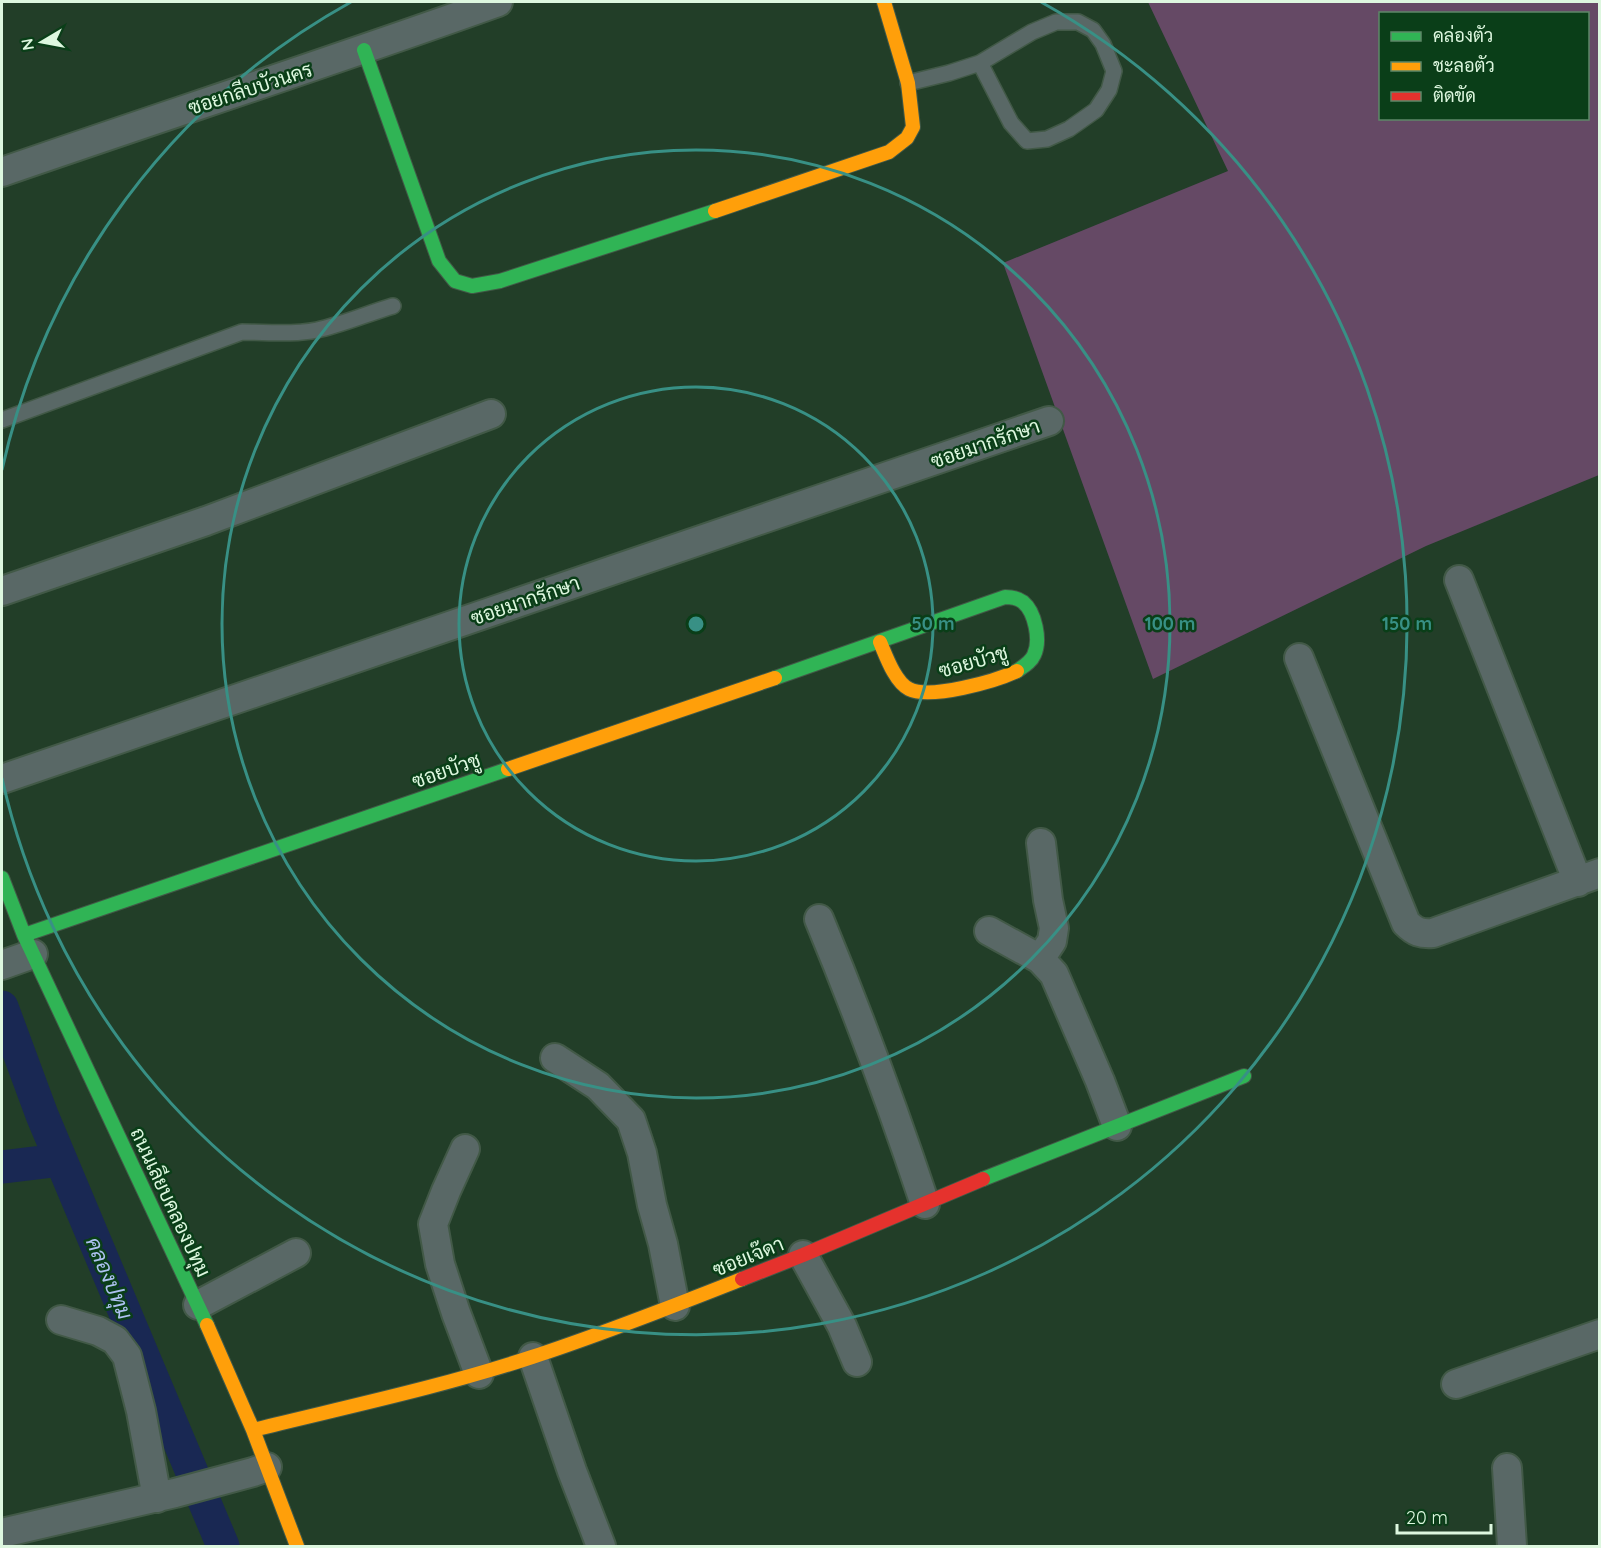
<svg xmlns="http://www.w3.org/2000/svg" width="1601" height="1548" font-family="Quicksand,Sarabun,sans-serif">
	<rect width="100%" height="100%" fill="#223e28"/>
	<!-- green -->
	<path fill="#654965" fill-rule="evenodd" d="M1148,2H1599V475L1426,546L1153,679L1003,263L1228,171ZM1380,14H1588V118H1380Z"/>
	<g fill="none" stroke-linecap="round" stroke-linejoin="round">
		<!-- canal -->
		<path stroke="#192853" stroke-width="33" d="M2,1007L42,1115L223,1546
			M2,1167L60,1160"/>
		<!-- lane casing -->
		<g stroke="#425947" stroke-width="18">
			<path id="lane" d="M908,83L949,73L980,63L1032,32L1056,22H1078L1093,30L1103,44L1114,71L1109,90L1096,110L1069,129L1047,139L1027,141L1011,123L980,63
				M2,420L242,332C267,332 293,335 317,330C341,325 369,313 393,306"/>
		</g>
		<!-- street casing -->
		<g stroke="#425947" stroke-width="32">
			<path id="street" d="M2,172C167,115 333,61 498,2
				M1459,580L1578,882
				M2,591L206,521L491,414
				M1299,658L1406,923C1415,932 1421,934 1433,933L1600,873
				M2,779L1049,421
				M819,919C858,1013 893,1108 925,1204
				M989,931L1040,959L1054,974L1100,1081L1117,1126
				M1040,959L1052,941L1054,928L1048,900L1041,843
				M2,965L33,954
				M555,1058L598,1086L631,1120L642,1153L652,1205L663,1244L675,1306
				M465,1149L446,1191L433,1224L440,1264L456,1313L479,1374
				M803,1255L842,1326L857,1362
				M198,1305L296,1253
				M61,1320L98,1331L115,1340L127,1356L141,1411L157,1498
				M533,1357L572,1471L601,1546
				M1456,1384L1600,1334
				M1507,1468L1512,1546
				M2,1533L175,1493L253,1472L267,1467"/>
		</g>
		<!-- fast casing -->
		<g stroke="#425947" stroke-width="16">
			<path id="fast" d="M364,50L439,261L455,281L472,286L500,281L715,211
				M775,678L1005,597C1011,597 1018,598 1023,602C1035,612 1041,640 1034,655C1031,662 1024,666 1017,671
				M2,878L24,935L207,1325
				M24,935L508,769
				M983,1179L1244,1076"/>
		</g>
		<!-- slow casing -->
		<g stroke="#425947" stroke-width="16">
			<path id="slow" d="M715,211L889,152L907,138L913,127L908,83L884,2
				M880,642C886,656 895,682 909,689C930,700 996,681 1017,671
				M508,769L775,678
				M207,1325L253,1430L297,1546
				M253,1430C346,1407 441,1387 532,1357C603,1334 673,1306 742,1279"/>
		</g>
		<!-- jam casing -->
		<g stroke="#425947" stroke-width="16">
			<path id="jam" d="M742,1279L803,1255L983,1179"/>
		</g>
		<!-- lane -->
		<use href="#lane" stroke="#596866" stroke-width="15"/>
		<!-- street -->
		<use href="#street" stroke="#596866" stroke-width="28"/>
		<!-- fast -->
		<use href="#fast" stroke="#30b455" stroke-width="14"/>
		<!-- slow -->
		<use href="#slow" stroke="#ff9f0a" stroke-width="14"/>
		<!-- jam -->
		<use href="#jam" stroke="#e5322d" stroke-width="14"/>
	</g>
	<!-- distance rings -->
	<g fill="none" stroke="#389085" stroke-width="3">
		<circle cx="696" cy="624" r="237"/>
		<circle cx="696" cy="624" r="474"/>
		<path d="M2 470A711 711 0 0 1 351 2M1041 2A711 711 0 1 1 2 778"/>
	</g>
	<g text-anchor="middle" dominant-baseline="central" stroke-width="5" stroke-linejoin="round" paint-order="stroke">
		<!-- street labels -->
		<g font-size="20" fill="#ddf7df" stroke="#0a3e18">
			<text transform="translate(250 88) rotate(-18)">ซอยกลีบบัวนคร</text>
			<text transform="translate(985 443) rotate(-19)">ซอยมากรักษา</text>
			<text transform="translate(525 600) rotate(-19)">ซอยมากรักษา</text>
			<text transform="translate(973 661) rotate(-16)">ซอยบัวชู</text>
			<text transform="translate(446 770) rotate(-19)">ซอยบัวชู</text>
			<text transform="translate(171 1202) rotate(65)">ถนนเลียบคลองปทุม</text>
			<text transform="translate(748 1256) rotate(-22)">ซอยเจ๊ดา</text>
		</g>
		<!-- water labels -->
		<g font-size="21" font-style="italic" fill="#aec1f1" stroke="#0a3e18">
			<text transform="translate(110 1278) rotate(67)">คลองปทุม</text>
		</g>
	</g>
	<circle cx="696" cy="624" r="9" fill="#389085" stroke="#0a3e18" stroke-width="3"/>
	<g font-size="18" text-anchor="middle" font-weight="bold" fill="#389085" stroke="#0a3e18" stroke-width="5" stroke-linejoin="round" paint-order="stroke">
		<text x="933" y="630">50 m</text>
		<text x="1170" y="630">100 m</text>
		<text x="1407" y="630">150 m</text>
	</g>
	<!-- border -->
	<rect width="1601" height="1548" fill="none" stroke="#ddf7df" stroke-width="6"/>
	<!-- legend -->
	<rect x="1379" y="12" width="210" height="108" fill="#0a3e18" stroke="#5e8868" stroke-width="1.5"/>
	<rect x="1391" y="32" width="30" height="9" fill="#30b455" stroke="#5e8868" stroke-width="1.5"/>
	<text x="1433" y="42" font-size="18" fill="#ddf7df">คล่องตัว</text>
	<rect x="1391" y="62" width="30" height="9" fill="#ff9f0a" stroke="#5e8868" stroke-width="1.5"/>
	<text x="1433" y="72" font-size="18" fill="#ddf7df">ชะลอตัว</text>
	<rect x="1391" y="92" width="30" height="9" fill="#e5322d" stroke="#5e8868" stroke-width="1.5"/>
	<text x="1433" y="102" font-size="18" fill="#ddf7df">ติดขัด</text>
	<!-- north arrow -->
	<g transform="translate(42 42) rotate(260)" stroke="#0a3e18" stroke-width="4.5" paint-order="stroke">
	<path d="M0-4.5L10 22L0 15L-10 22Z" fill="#ddf7df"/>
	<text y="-9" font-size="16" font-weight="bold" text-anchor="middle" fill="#ddf7df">N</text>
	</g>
	<!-- scale -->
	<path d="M1397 1524v9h94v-9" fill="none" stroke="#ddf7df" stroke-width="3"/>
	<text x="1406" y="1524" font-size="18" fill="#ddf7df" stroke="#0a3e18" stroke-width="4.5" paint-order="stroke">20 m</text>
</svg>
